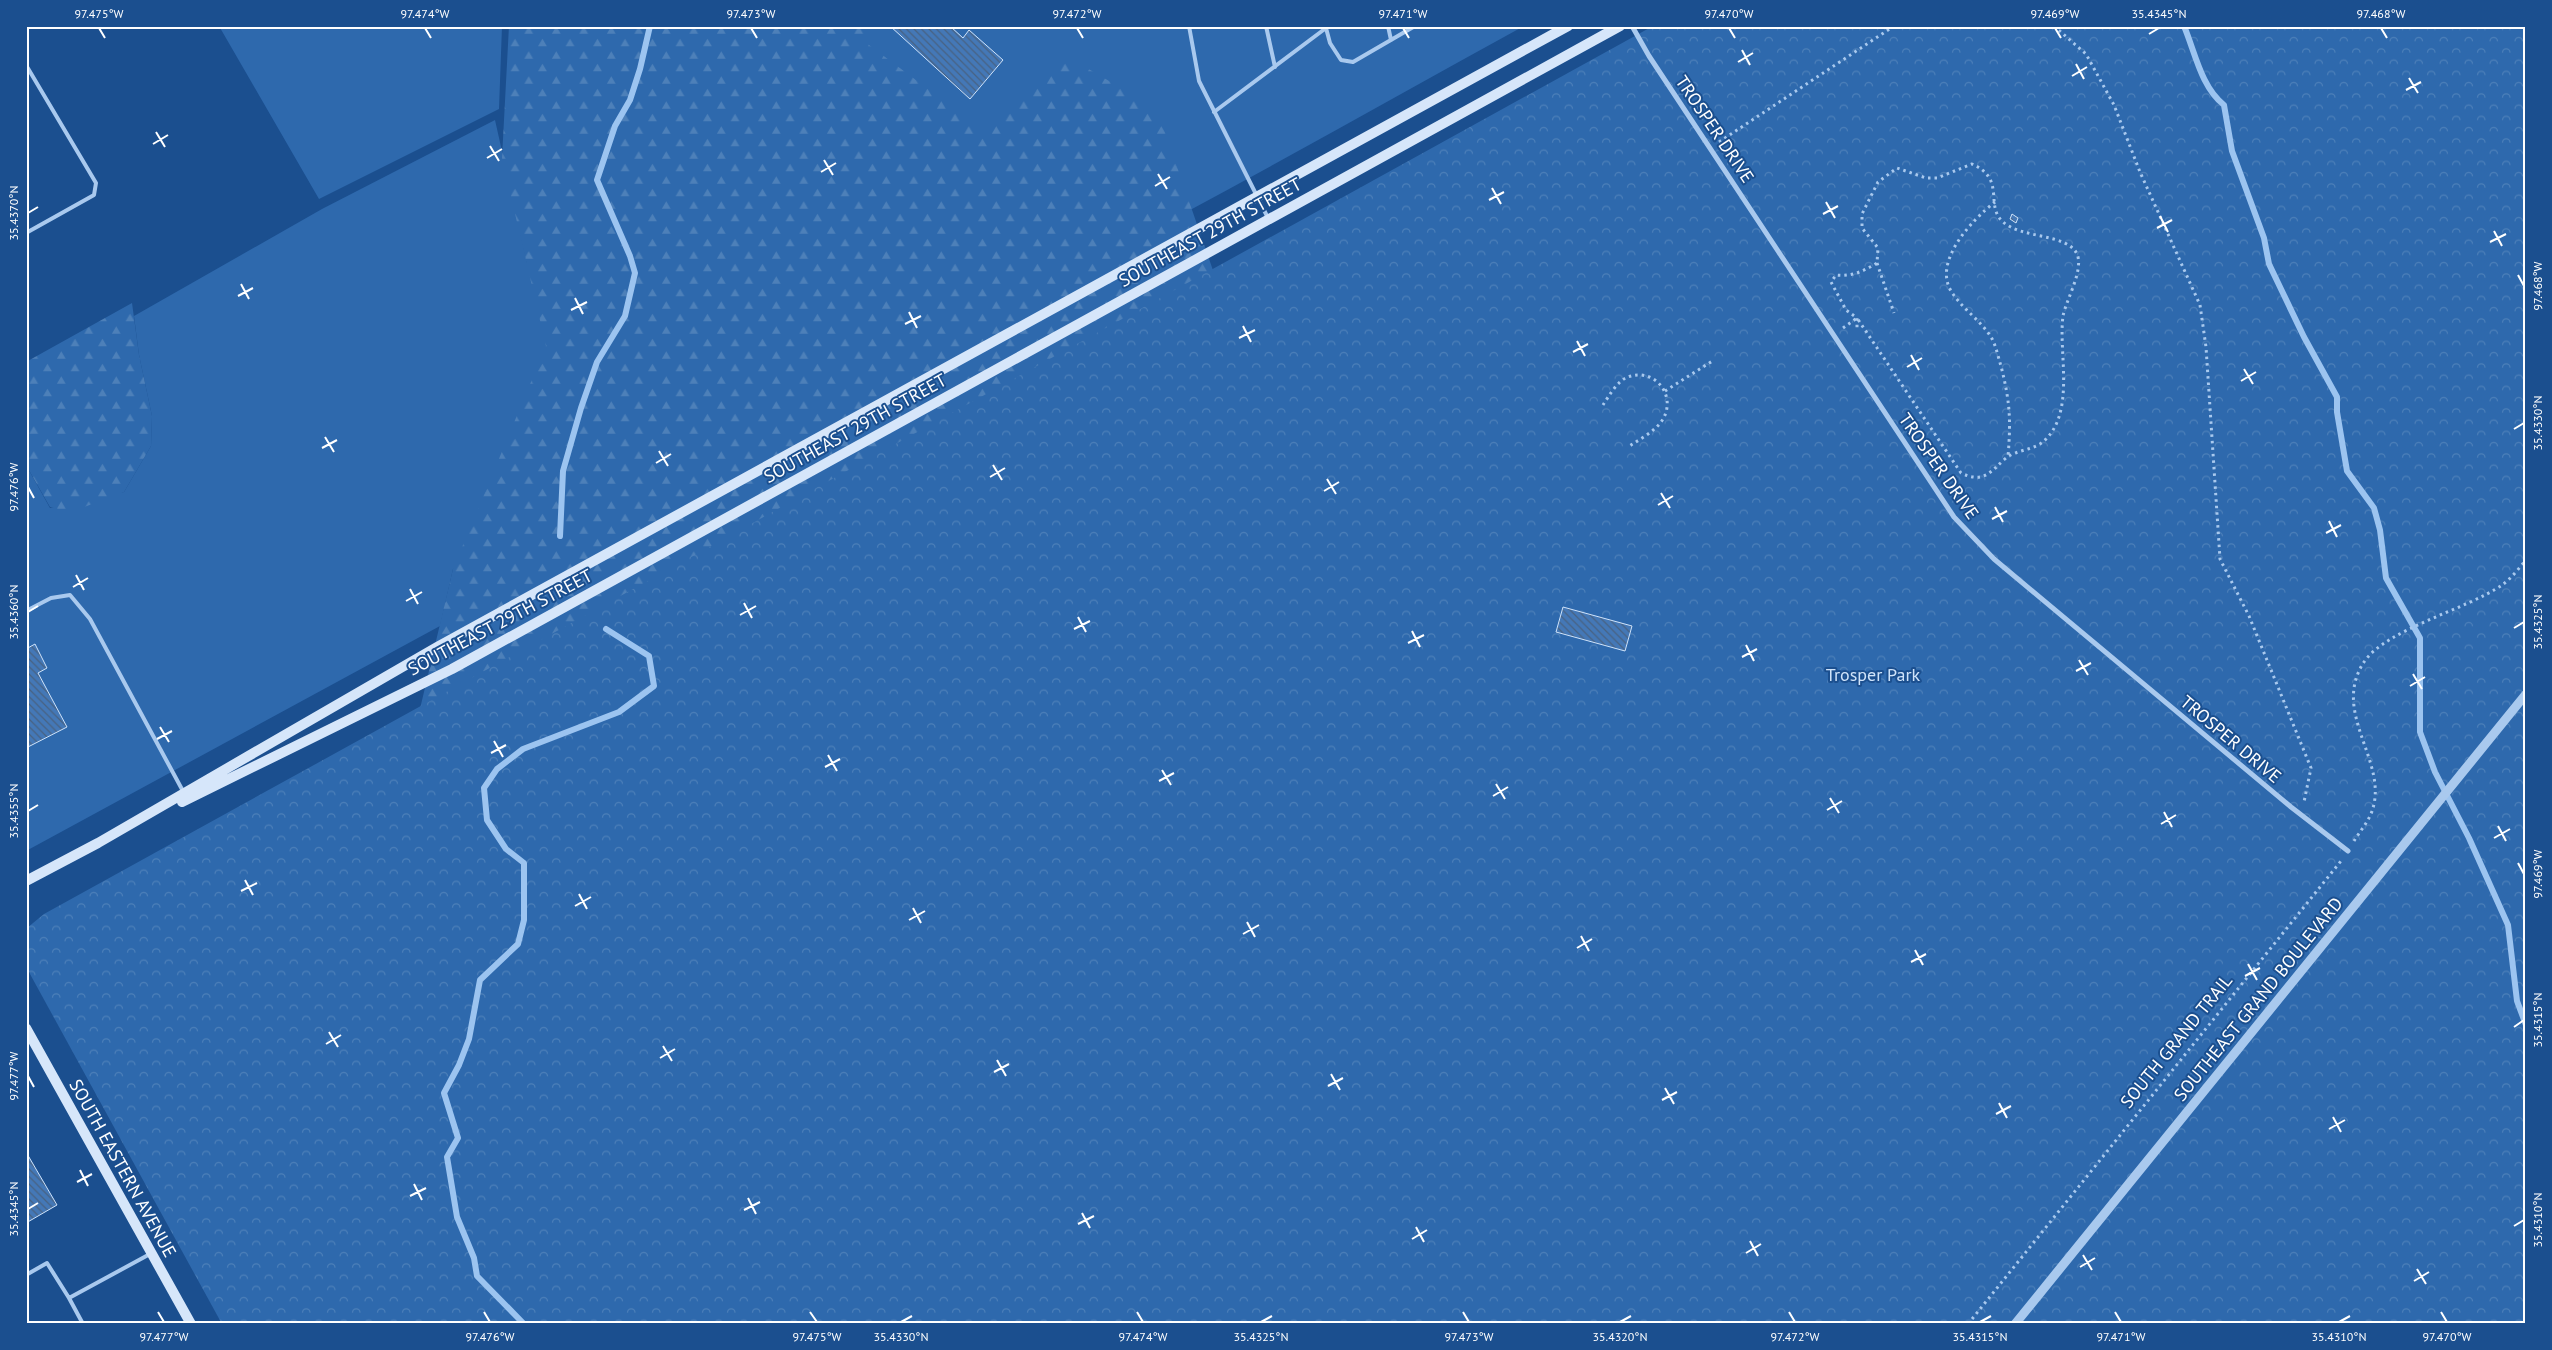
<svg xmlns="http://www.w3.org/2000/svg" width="2552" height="1350" font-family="'PT Sans',sans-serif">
	<defs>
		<pattern id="forest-firs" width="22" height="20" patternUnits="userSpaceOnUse" patternTransform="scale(1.25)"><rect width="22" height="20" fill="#2e69ad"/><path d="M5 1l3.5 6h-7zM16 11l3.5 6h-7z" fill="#4d80b9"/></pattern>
		<pattern id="park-crowns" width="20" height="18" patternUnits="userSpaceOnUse" patternTransform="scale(1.25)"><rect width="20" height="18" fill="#2e69ad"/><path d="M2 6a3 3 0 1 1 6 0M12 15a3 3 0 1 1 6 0" fill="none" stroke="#4d80b9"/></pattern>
		<pattern id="building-back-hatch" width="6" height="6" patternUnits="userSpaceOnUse" patternTransform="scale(1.25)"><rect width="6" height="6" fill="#4478b7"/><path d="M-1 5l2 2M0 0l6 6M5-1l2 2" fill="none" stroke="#486282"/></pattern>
	</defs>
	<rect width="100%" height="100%" fill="#1b4f8f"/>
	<!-- green -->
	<path fill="#2e69ad" d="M219,26H502L499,109L319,199Z
		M532,26H1524C1353,120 1184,217 1009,304C825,395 638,480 453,569L440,626L26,851V465L50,508L124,492L151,446L152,416L139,355L134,316L322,209L495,120L527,263Z"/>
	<!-- forest -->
	<path fill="url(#forest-firs)" d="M509,26H867L869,45L952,107L992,130L1068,57L1157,109L1233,328L262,1324L391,832L453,569L546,346L502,158Z
		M132,303L139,355L152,416L151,446L124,492L71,512L50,507L26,465V362Z"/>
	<!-- park -->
	<path fill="url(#park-crowns)" d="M1653,26H2526V1324H222L30,974L26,964L27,928L44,914Z"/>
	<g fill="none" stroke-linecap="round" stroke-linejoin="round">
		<!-- stream -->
		<path stroke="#9cc4f0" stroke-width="6" d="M2184,26C2195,52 2201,87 2224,105L2232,151L2264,238L2269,264L2304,337L2337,397V412L2347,471L2374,508L2380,530L2386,578L2420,638V732L2435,772L2469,838L2508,925L2517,1001L2526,1025
			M560,536L563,471L581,408L597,362L625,316L635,273L630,256L597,180L615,126L630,100L640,69L650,26
			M524,1324L477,1276L474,1258L457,1217L447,1157L458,1138L444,1093L459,1065L469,1039L480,980L518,944L524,920V863L506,849L487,820L484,788L497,769L523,749L619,712L654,686L649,656L606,629"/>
	</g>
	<!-- building -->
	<path fill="url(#building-back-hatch)" stroke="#cfe3fa" d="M890,26H950L963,38L969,30L1003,60L970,99Z
		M2012,214L2018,218L2016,223L2010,219Z
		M1563,607L1632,626L1625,651L1556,632Z
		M35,644L47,668L38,673L67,727L26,748V649Z
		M26,1152L57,1205L26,1223Z"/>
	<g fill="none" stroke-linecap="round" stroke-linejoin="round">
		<!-- path -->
		<path stroke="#a9c9ee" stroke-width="3" stroke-dasharray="2.5 4" stroke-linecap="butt" d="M2054,26L2086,54L2114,105L2140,172L2200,305L2206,347L2220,559L2249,616L2311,768L2304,802
			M1719,142L1894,26
			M1995,202C1973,219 1930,263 1953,294C1964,310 1981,321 1991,337C1996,345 1998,357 2001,366C2010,402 2011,419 2008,457
			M1877,263L1894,313
			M1843,328L1857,318L1961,473C1984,484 1990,472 2006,458C2016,450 2034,450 2044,441C2076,412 2058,352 2063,316C2066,300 2084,270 2077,254C2067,233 2020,239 2002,221C1985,204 2006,179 1972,164L1937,178H1926L1897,168L1878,182L1862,214V228L1878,248L1877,263C1864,271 1851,277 1836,275L1831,282L1846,310L1857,318V329
			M1665,391L1714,360
			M1603,405C1609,396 1617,381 1628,377C1654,367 1677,395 1663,419C1656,431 1640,439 1628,447
			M2354,841C2360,831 2370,820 2373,808C2387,760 2331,712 2364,662C2386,629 2468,609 2502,585C2511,579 2519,568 2526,560
			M1968,1324L2341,861"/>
		<!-- service -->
		<path stroke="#a9c9ee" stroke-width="4" d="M1189,26L1199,81L1268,218
			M1266,26L1275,67
			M1388,26L1391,40
			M1326,28L1330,43L1341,60L1353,62L1415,26
			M26,65L96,183L94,195L26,233
			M1214,112L1326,28
			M26,611L51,598L70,595L90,619L184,793
			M26,1275L47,1263L69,1298
			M83,1324L69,1298L150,1254"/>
		<!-- minor -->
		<path stroke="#a9c9ee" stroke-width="5" d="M1632,26L1649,56L1954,517L1994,559L2291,807L2348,851"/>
		<!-- tertiary -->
		<path stroke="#a9c9ee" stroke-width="9" d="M2015,1324L2526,694"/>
		<!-- secondary -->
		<path stroke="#d6e6fa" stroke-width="10" d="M182,802L452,669L1620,26
			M26,881L98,843L437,647L1568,26
			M26,1028L191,1324"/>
	</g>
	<!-- ticks -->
	<path fill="none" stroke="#fff" stroke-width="2" d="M99,28L105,38M425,28L431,38M751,28L757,38M1077,28L1083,38M1403,28L1409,38M1729,28L1735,38M2055,28L2061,38M2381,28L2387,38M2149,34L2159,28M1742,50L1750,65M1738,62L1753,53M2076,64L2084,79M2072,76L2087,67M2409,78L2418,93M2406,90L2421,82M156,132L165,147M153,144L168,135M490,146L499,161M487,158L502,149M824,160L833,175M821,172L836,163M1158,174L1167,189M1155,186L1170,177M1492,188L1501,204M1489,200L1504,192M1826,202L1835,218M28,213L38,207M1823,214L1838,206M2160,216L2168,232M2157,228L2172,220M2494,231L2502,246M2490,242L2506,234M2518,275L2524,286M241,284L249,299M238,296L253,288M575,298L583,314M571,310L587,302M909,312L917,328M905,324L921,316M1243,326L1251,342M1239,338L1255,330M1577,341L1585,356M1573,352L1588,344M1911,355L1919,370M1907,367L1922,358M2244,369L2253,384M2241,381L2256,372M2514,429L2524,423M325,437L334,452M322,448L337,440M659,451L668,466M656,463L671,454M993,465L1002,480M990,477L1005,468M1327,479L1336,494M28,487L34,498M1324,491L1339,482M1661,493L1670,508M1658,505L1673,496M1995,507L2003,522M1992,519L2007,511M2329,521L2337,537M2326,533L2341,525M76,575L84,590M73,587L88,578M410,589L418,604M406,601L422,592M744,603L752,618M28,612L38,606M740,615L756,606M1078,617L1086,632M2514,628L2524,622M1074,629L1090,621M1412,631L1420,647M1408,643L1424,635M1746,645L1754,661M1742,657L1757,649M2079,660L2088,675M2076,671L2091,663M2413,674L2422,689M2410,686L2425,677M160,727L169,742M157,739L172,731M494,741L503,757M491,753L506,745M828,755L837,771M825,767L840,759M1162,770L1171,785M1159,781L1174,773M1496,784L1505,799M1493,796L1508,787M1830,798L1839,813M1827,810L1842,801M28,811L38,805M2164,812L2172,827M2161,824L2176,815M2498,826L2506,841M2494,838L2510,829M2518,863L2524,874M245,880L253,895M241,891L257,883M579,894L587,909M575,906L591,897M913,908L921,923M909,920L925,911M1247,922L1255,937M1243,934L1259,925M1581,936L1589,951M1577,948L1592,939M1915,950L1923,965M1911,962L1926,954M2248,964L2257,980M2245,976L2260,968M2514,1027L2524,1020M329,1032L338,1047M326,1044L341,1035M663,1046L672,1061M660,1058L675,1049M997,1060L1006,1076M994,1072L1009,1064M1331,1074L1340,1090M28,1076L34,1087M1328,1086L1343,1078M1665,1088L1674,1104M1662,1100L1677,1092M1999,1103L2007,1118M1996,1114L2011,1106M2333,1117L2341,1132M2329,1129L2345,1120M80,1170L88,1186M77,1182L92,1174M414,1184L422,1200M410,1196L426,1188M748,1198L756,1214M28,1209L38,1203M744,1210L760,1202M1082,1213L1090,1228M1078,1224L1094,1216M2514,1226L2524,1220M1416,1227L1424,1242M1412,1239L1427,1230M1750,1241L1758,1256M1746,1253L1761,1244M2083,1255L2092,1270M2080,1267L2095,1258M2417,1269L2426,1284M2414,1281L2429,1272M158,1312L164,1322M484,1312L490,1322M810,1312L817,1322M1137,1312L1143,1322M1463,1312L1469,1322M1789,1312L1795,1322M2115,1312L2121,1322M2441,1312L2447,1322M901,1322L912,1316M1261,1322L1272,1316M1620,1322L1631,1316M1980,1322L1991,1316M2339,1322L2350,1316"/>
	<g text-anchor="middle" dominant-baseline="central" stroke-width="4" stroke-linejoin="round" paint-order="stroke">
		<!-- street labels -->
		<g font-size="18" fill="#fff" stroke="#1b4f8f">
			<text transform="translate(1715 129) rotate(56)">TROSPER DRIVE</text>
			<text transform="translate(1210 232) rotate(-29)">SOUTHEAST 29TH STREET</text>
			<text transform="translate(855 428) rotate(-29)">SOUTHEAST 29TH STREET</text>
			<text transform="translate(1939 466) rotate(55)">TROSPER DRIVE</text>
			<text transform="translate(500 622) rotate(-28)">SOUTHEAST 29TH STREET</text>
			<text transform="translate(2231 739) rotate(40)">TROSPER DRIVE</text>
			<text transform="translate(2258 999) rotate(-51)">SOUTHEAST GRAND BOULEVARD</text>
			<text transform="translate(2176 1041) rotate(-51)">SOUTH GRAND TRAIL</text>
			<text transform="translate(123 1168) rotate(61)">SOUTH EASTERN AVENUE</text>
		</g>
		<!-- park labels -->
		<g font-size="18" fill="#cfe3fa" stroke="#1b4f8f">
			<text x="1873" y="674">Trosper Park</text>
		</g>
	</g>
	<!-- border -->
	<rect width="2552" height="1350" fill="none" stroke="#1b4f8f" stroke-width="55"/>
	<rect x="28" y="28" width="2496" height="1294" fill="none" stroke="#fff" stroke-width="2"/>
	<g font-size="12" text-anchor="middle" fill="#fff">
		<text x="99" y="18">97.475°W</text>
		<text x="425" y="18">97.474°W</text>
		<text x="751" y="18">97.473°W</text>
		<text x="1077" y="18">97.472°W</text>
		<text x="1403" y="18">97.471°W</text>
		<text x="1729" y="18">97.470°W</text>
		<text x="2055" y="18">97.469°W</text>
		<text x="2159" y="18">35.4345°N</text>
		<text x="2381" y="18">97.468°W</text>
		<text transform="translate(14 213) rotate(-90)" y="4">35.4370°N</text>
		<text transform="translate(2538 286) rotate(-90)" y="4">97.468°W</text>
		<text transform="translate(2538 423) rotate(-90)" y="4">35.4330°N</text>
		<text transform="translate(14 487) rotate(-90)" y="4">97.476°W</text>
		<text transform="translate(14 612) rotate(-90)" y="4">35.4360°N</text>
		<text transform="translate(2538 622) rotate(-90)" y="4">35.4325°N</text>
		<text transform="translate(14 811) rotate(-90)" y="4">35.4355°N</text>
		<text transform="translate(2538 874) rotate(-90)" y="4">97.469°W</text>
		<text transform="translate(2538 1020) rotate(-90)" y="4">35.4315°N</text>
		<text transform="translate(14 1076) rotate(-90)" y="4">97.477°W</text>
		<text transform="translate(14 1209) rotate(-90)" y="4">35.4345°N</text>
		<text transform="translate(2538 1220) rotate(-90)" y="4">35.4310°N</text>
		<text x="164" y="1341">97.477°W</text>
		<text x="490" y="1341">97.476°W</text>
		<text x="817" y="1341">97.475°W</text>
		<text x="901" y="1341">35.4330°N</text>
		<text x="1143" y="1341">97.474°W</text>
		<text x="1261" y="1341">35.4325°N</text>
		<text x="1469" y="1341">97.473°W</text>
		<text x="1620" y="1341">35.4320°N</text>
		<text x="1795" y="1341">97.472°W</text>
		<text x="1980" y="1341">35.4315°N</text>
		<text x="2121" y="1341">97.471°W</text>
		<text x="2339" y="1341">35.4310°N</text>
		<text x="2447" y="1341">97.470°W</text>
	</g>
</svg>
